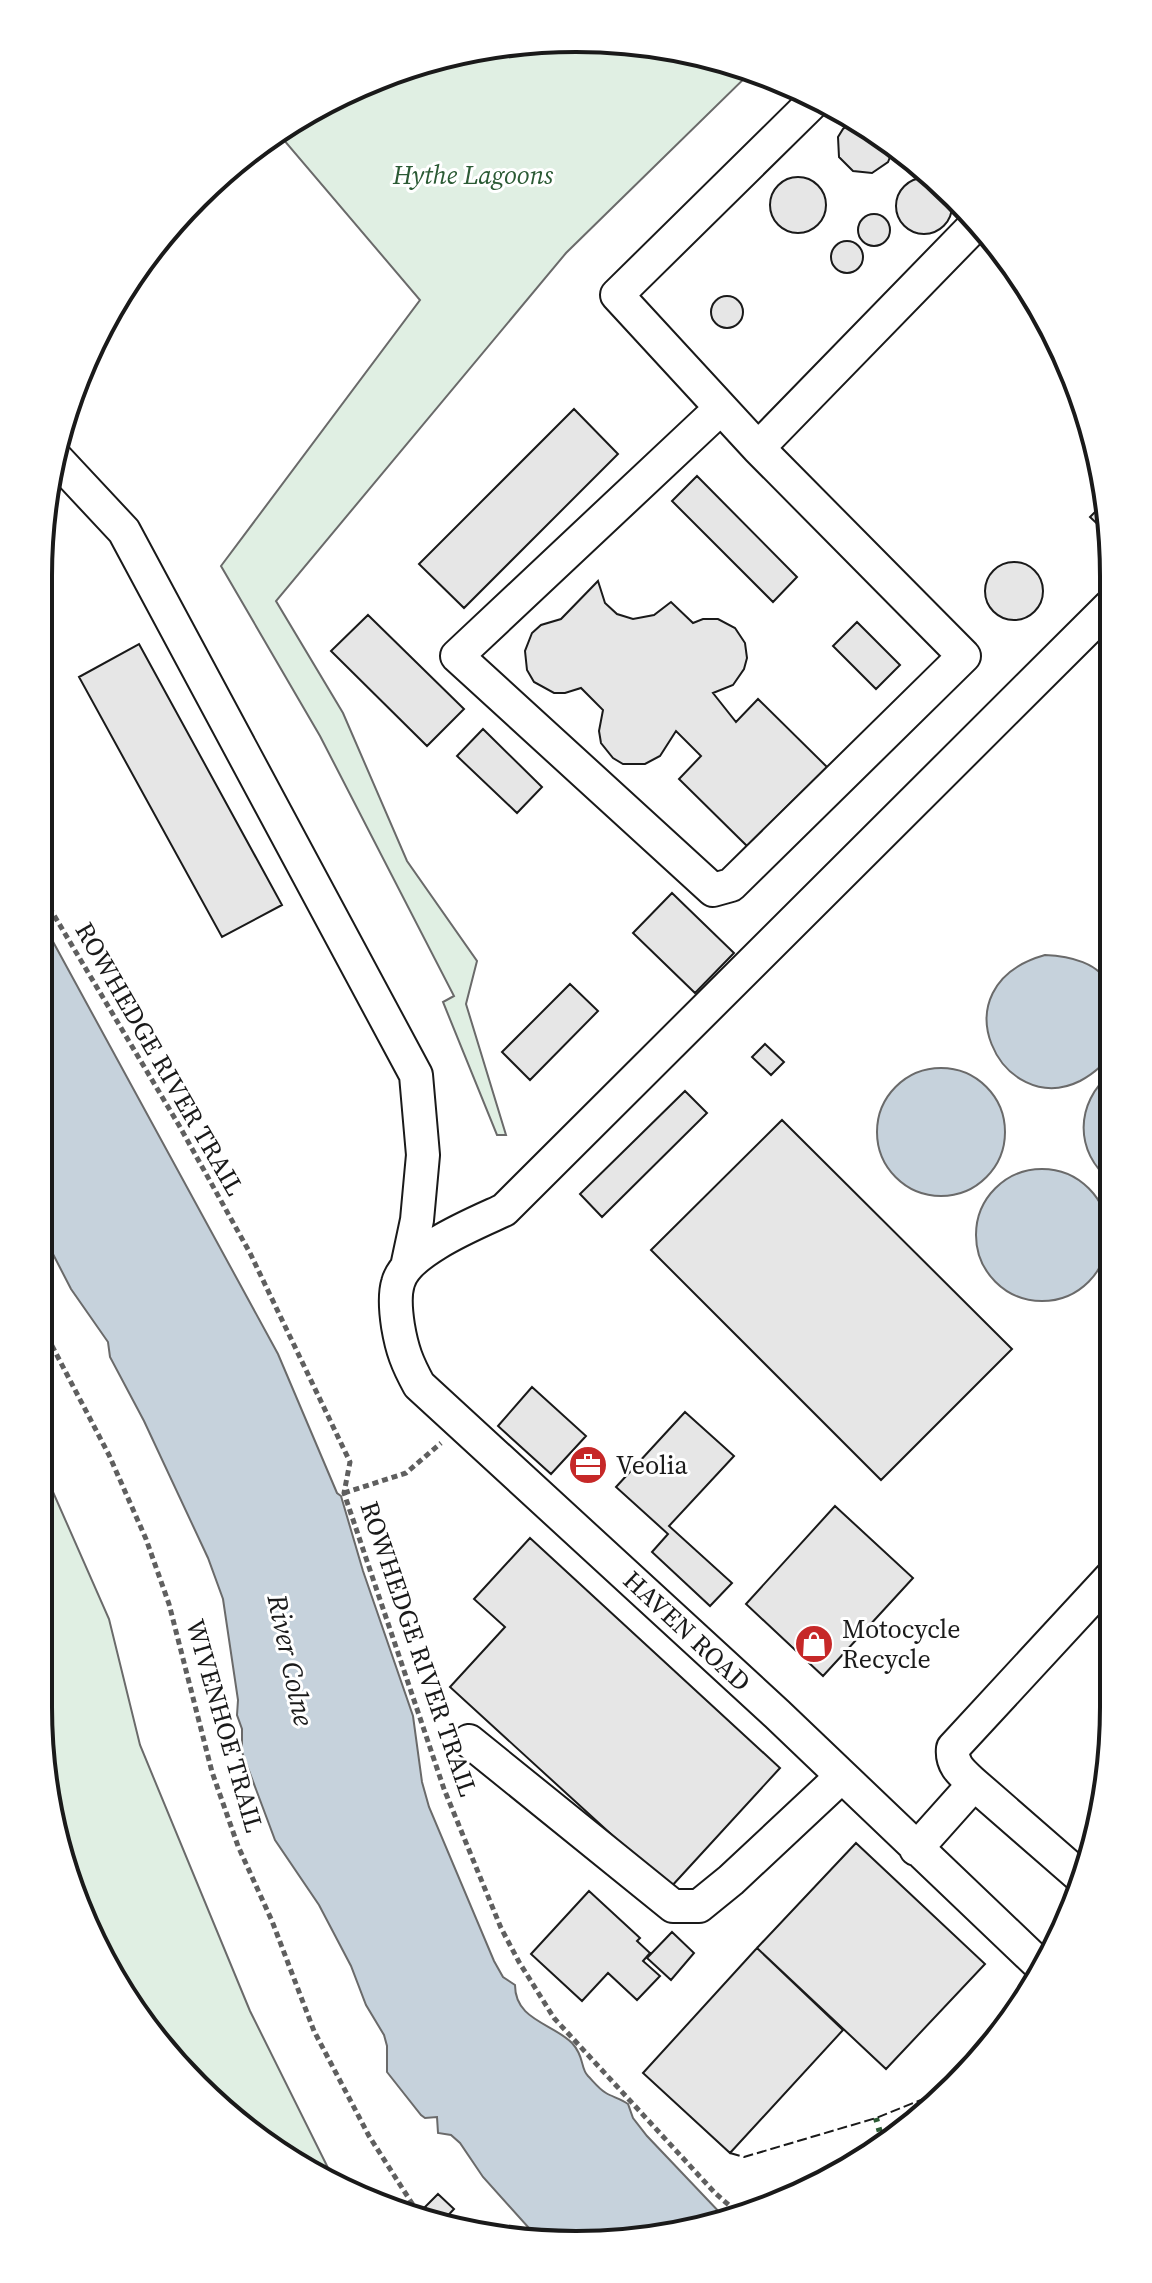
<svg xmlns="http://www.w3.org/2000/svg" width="1152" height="2283" font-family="'Source Serif 4',serif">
	<rect width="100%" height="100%" fill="#fff"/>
	<!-- green -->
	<path fill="#e0efe3" stroke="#6a6a6a" stroke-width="2" d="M611,39L715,56L753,70L566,253L276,601L343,713L407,861L477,961L466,1004L506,1135H497L443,1002L454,996L320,736L221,566L420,300L277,132L307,110L403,67L505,43Z
		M38,1458L109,1619L140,1745L250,2011L337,2186L277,2155L149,2035L67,1880L38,1707Z"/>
	<!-- water -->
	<path fill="#c6d2dc" stroke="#6a6a6a" stroke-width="2" d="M39,916L278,1354L337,1493L341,1496L363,1571L413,1716L422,1782L429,1807L494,1961L503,1977L515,1985C515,2020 552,2023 572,2043C585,2057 580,2068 588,2076C593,2081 599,2089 606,2093C613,2097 621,2099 628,2104L633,2118L647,2136L724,2217L646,2240L537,2237L483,2177L460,2143L451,2135L438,2133L437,2117L425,2118L421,2115L387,2072V2046L384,2035L366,2005L351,1966L319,1905L275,1840L242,1752V1729L237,1715L238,1700L223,1599L208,1558L144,1421L110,1357L108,1342L71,1289L38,1225Z
		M1045,955C1068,956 1101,962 1110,988C1115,1002 1111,1036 1111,1052C1104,1066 1093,1074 1080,1081C1002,1120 934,986 1045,955Z
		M877 1132a64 64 0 1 1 128 0a64 64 0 1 1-128 0Z
		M1111,1073V1181C1074,1152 1075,1103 1111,1073Z
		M976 1235a66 66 0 1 1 132 0a66 66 0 1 1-132 0Z"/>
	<!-- building -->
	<path fill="#e6e6e6" stroke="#1a1a1a" stroke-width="2" d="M854,120L894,147L888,162L872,173L853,171L839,157L838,137L843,129Z
		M770 205a28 28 0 1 1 56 0a28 28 0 1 1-56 0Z
		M896 206a28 28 0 1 1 56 0a28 28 0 1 1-56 0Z
		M858 230a16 16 0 1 1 32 0a16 16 0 1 1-32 0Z
		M831 257a16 16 0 1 1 32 0a16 16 0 1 1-32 0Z
		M711 312a16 16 0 1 1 32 0a16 16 0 1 1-32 0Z
		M574,409L618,454L464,608L419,564Z
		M697,476L797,577L773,602L672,501Z
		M1108,499L1109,505V535L1090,517Z
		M985 591a29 29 0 1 1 58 0a29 29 0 1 1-58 0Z
		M598,581L605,603L617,614L633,619L654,615L671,602L693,623L703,619H718L735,628L745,643L747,658L744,669L733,685L713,693L736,722L758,699L827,767L747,846L679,779L701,756L676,731L660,756L645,764H623L613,758L601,743L599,731L603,710L581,688L565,693H554L534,682L527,670L525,651L532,633L541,625L561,619Z
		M368,615L464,709L427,746L331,651Z
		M857,622L900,665L876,689L833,646Z
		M139,644L282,905L222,937L79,677Z
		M483,729L542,787L517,813L457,756Z
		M672,893L734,953L695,993L633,933Z
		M570,984L598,1011L530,1080L502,1052Z
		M765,1044L784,1062L771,1075L752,1057Z
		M685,1091L707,1113L602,1217L580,1194Z
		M782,1120L1012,1349L881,1480L651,1250Z
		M532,1387L586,1436L551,1474L498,1426Z
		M685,1412L734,1456L669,1526L732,1583L710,1606L652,1552L668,1534L616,1487Z
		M835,1506L913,1578L823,1676L746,1604Z
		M530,1538L780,1768L670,1888L450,1687L505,1627L474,1599Z
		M856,1843L985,1964L886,2069L757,1948Z
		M589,1891L640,1938L637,1941L650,1953L643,1961L660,1976L637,2000L608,1973L582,2001L531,1954Z
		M672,1932L694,1953L671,1980L647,1958Z
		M757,1948L843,2030L730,2153L643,2073Z
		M438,2194L454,2209L440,2224L424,2208Z"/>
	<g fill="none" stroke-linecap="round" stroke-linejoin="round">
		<!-- minor casing -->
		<g stroke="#1a1a1a" stroke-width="36">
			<path id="minor" d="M818,97L617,295L758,448L978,222
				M721,408L457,656L713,890L731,885L964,656L758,448
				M53,455L124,531L416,1075L423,1155L417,1220L407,1267
				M469,1741L673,1906H699L731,1880L841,1777
				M974,1784L1083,1879
				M916,1849L974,1784C962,1773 951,1765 953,1748L1112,1576
				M1042,1967L777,1714L419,1385C407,1363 402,1350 398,1326C396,1313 394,1296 398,1283C406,1251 476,1223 504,1210L1110,606"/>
		</g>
		<!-- path -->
		<path stroke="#5f5f5f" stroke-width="5" stroke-dasharray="6 4" stroke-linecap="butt" d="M39,890L180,1127L250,1253L350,1462L344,1493L444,1789L501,1928L519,1962L554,2018L715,2193L738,2213
			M38,1319L109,1455L146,1539L169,1604L212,1772L238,1846L272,1921L314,2031L369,2136L413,2205L429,2222
			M344,1493L406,1473L441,1443"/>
		<!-- minor -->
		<use href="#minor" stroke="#fff" stroke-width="32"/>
		<!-- hedge -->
		<path stroke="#2b5a34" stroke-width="6" stroke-dasharray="4 6" stroke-linecap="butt" d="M876,2118L882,2140"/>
		<!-- fence -->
		<path stroke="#1a1a1a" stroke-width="2" stroke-dasharray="10 4" stroke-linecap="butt" d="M730,2153L744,2157L876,2118L958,2085"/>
	</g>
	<!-- icons -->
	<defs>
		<g id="office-disc" transform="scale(2)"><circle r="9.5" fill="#c62828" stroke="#fff"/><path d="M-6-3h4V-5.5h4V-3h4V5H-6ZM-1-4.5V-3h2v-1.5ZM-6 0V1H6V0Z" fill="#fff"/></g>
		<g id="shop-disc" transform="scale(2)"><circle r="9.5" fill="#c62828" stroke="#fff"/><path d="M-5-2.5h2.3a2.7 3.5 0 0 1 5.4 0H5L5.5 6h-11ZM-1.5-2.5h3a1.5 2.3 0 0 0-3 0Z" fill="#fff"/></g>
	</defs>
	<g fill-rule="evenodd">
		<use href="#office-disc" x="588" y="1465"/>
		<use href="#shop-disc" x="814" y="1644"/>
	</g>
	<g text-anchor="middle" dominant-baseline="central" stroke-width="6" stroke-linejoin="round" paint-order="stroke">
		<!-- park labels -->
		<g font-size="26" font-style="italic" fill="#2b5a34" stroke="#fff">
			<text x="473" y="175">Hythe Lagoons</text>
		</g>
		<!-- street labels -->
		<g font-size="26" fill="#1a1a1a" stroke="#fff">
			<text transform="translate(160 1059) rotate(60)">ROWHEDGE RIVER TRAIL</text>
			<text transform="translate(687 1631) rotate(43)">HAVEN ROAD</text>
			<text transform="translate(419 1649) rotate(71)">ROWHEDGE RIVER TRAIL</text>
			<text transform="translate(225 1726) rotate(74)">WIVENHOE TRAIL</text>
		</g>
		<!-- poi labels -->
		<g font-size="26" fill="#1a1a1a" stroke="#fff" text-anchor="start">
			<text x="616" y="1465">Veolia</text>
			<text x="842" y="1629">Motocycle<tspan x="842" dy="30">Recycle</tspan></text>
		</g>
		<!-- water labels -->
		<g font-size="28" font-style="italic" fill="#1a1a1a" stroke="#fff">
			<text transform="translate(291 1660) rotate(78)">River Colne</text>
		</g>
	</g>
	<!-- crop -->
	<path d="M0 0H1152V2283H0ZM576 52H576A524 524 0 0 1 1100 576V1707A524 524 0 0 1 576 2231H576A524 524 0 0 1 52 1707V576A524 524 0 0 1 576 52Z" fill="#fff" fill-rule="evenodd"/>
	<path fill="none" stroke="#1a1a1a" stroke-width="4" d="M576 52H576A524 524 0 0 1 1100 576V1707A524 524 0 0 1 576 2231H576A524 524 0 0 1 52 1707V576A524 524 0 0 1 576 52Z"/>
</svg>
